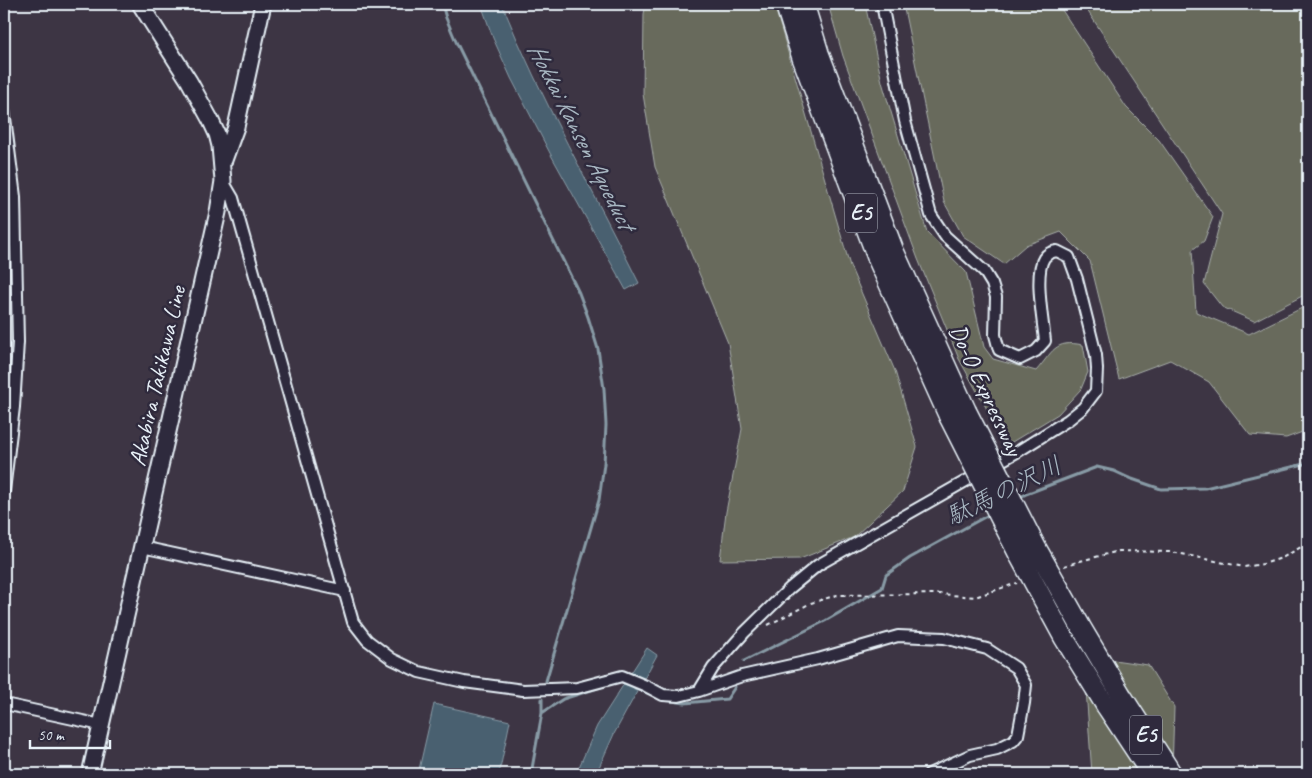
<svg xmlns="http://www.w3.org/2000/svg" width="1312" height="778" font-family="Caveat,'Klee One',sans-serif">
	<rect width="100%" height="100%" fill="#3d3544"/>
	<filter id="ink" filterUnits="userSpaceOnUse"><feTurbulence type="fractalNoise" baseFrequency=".02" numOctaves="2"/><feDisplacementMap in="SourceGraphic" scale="10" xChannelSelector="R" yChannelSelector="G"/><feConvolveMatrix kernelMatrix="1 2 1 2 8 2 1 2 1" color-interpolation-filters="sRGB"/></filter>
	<g filter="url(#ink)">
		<!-- green -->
		<path fill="#676a5b" stroke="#a8aeaa" d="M646,4H774L850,266L895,371L917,447L903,491L854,537L800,559L720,560L726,512L742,429L728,343L655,167L643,94L644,14Z
			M828,4H865L882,82L927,232L966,272L984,347L993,359L1036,371C1053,352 1054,339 1083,345L1088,372L1081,389L1058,414L1007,445L959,359L918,259L843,56Z
			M903,4H1058L1126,107L1159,140L1213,217L1204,241L1192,250L1196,312L1249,334L1308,305V430L1286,438L1250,435L1209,382L1170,360L1119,379L1090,261L1061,232L1026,245L1004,264L963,236L944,202Z
			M1083,4H1308V293L1254,321L1222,307L1204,284L1222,214Z
			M1114,660L1148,665L1174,707L1172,774H1092L1086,689Z"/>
		<!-- water -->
		<path fill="#486170" stroke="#889ba6" d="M481,4H502C541,100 593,190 639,283L626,290L551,155L511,78L493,38Z
			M647,648L657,655L614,734L596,774H576L597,726Z
			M434,704L510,721L499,774H418Z"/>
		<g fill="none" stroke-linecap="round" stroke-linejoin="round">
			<!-- stream -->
			<path stroke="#889ba6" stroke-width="3" d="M442,4L446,18L457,44L579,293L588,317L598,349L604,389L606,425L604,464L599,500L546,681
				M1019,498L1026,494L1097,467L1114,471L1129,478L1161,489L1205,488L1308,463
				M744,661L825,621L882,588L886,575L910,558L992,513
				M635,688L655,696
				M665,700L685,703L727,699L735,687
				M542,713V699
				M531,774L542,713L563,699L620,681L627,684"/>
			<!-- street casing -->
			<g stroke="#e8f1f8" stroke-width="14">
				<path id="street" d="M4,110L15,197L18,342L14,407L4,491
					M223,181L233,198L353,622L367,640L392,659L419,672L464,682L523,690L577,688L622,676L646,686L663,695L679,696L699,691L742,676L818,659L898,636L944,638L987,649L1016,668L1026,685L1024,703L1018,735L1013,741L997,749L970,755L929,774
					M142,547L345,591
					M699,691L713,668L744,633L790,588L818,565L1017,452L1068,420L1083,408L1096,391L1097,369L1096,355L1077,279L1069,257L1057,251C1051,252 1048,253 1044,258C1034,273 1043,321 1045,341L1036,351L1020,359L999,350L995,335L996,297L992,284L984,271L945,236L931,215L905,121L882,4
					M4,705H9L101,725"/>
			</g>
			<!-- secondary casing -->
			<g stroke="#e8f1f8" stroke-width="19">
				<path id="secondary" d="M224,160L236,127L263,4
					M90,774L218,212L223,181L220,146L217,134L210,119L189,81L140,4"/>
			</g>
			<!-- highway casing -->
			<g stroke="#e8f1f8" stroke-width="22">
				<path id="highway" d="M785,4L802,58L878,260L949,417
					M804,4L819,53L894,251L966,410
					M1122,696L1172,774
					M1106,706L1151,774"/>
			</g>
			<!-- path -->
			<path stroke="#e8f1f8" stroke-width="2" stroke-dasharray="4 4" stroke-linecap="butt" d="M1064,566L1080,561L1119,551L1172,552L1244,567L1263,564L1282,558L1308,543
				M768,625L811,603L837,595L939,594L975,597L1017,583"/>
			<!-- street -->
			<use href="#street" stroke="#2f2a3d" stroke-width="10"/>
			<!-- secondary -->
			<use href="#secondary" stroke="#2f2a3d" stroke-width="15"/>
			<!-- highway -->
			<use href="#highway" stroke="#2f2a3d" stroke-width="19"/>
			<!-- highway-bridge casing -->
			<g stroke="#e8f1f8" stroke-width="22" stroke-linecap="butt">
				<path id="highway-bridge" d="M966,410L1037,549L1081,627L1122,696
					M949,417L1020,557L1064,638L1106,706"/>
			</g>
			<!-- highway-bridge -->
			<use href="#highway-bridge" stroke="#2f2a3d" stroke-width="19"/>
		</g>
	</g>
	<g text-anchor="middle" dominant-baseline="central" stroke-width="5" stroke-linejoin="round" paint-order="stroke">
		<!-- shield labels -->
		<g fill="#2f2a3d" stroke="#b0b5c0" stroke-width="1">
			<rect x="845" y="193.5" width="32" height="39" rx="4"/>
			<rect x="1130" y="715.5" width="32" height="39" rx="4"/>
		</g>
		<g font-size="22" font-weight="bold" fill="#e8f1f8">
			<text x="861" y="213">E5</text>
			<text x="1146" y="735">E5</text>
		</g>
		<!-- street labels -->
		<g font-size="24" fill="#e8f1f8" stroke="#2f2a3d">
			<text transform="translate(157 376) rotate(-77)">Akabira Takikawa Line</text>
			<text transform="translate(986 390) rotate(65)">Do-O Expressway</text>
		</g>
		<!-- water labels -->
		<g font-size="25" font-style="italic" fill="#a8b7c2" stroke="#2f2a3d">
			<text transform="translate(581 136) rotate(63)">Hokkai Kansen Aqueduct</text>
			<text transform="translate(1004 491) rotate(-26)">駄馬の沢川</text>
		</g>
	</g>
	<!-- margin -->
	<rect width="1312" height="778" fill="none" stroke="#2f2a3d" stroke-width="20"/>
	<rect x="10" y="10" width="1292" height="758" fill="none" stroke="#e8f1f8" stroke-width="2" filter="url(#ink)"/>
	<!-- scale -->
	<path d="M30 740v8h80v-8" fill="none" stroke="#e8f1f8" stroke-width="2.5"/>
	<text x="38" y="740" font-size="15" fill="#e8f1f8" stroke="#2f2a3d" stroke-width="4" paint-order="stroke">50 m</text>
</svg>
